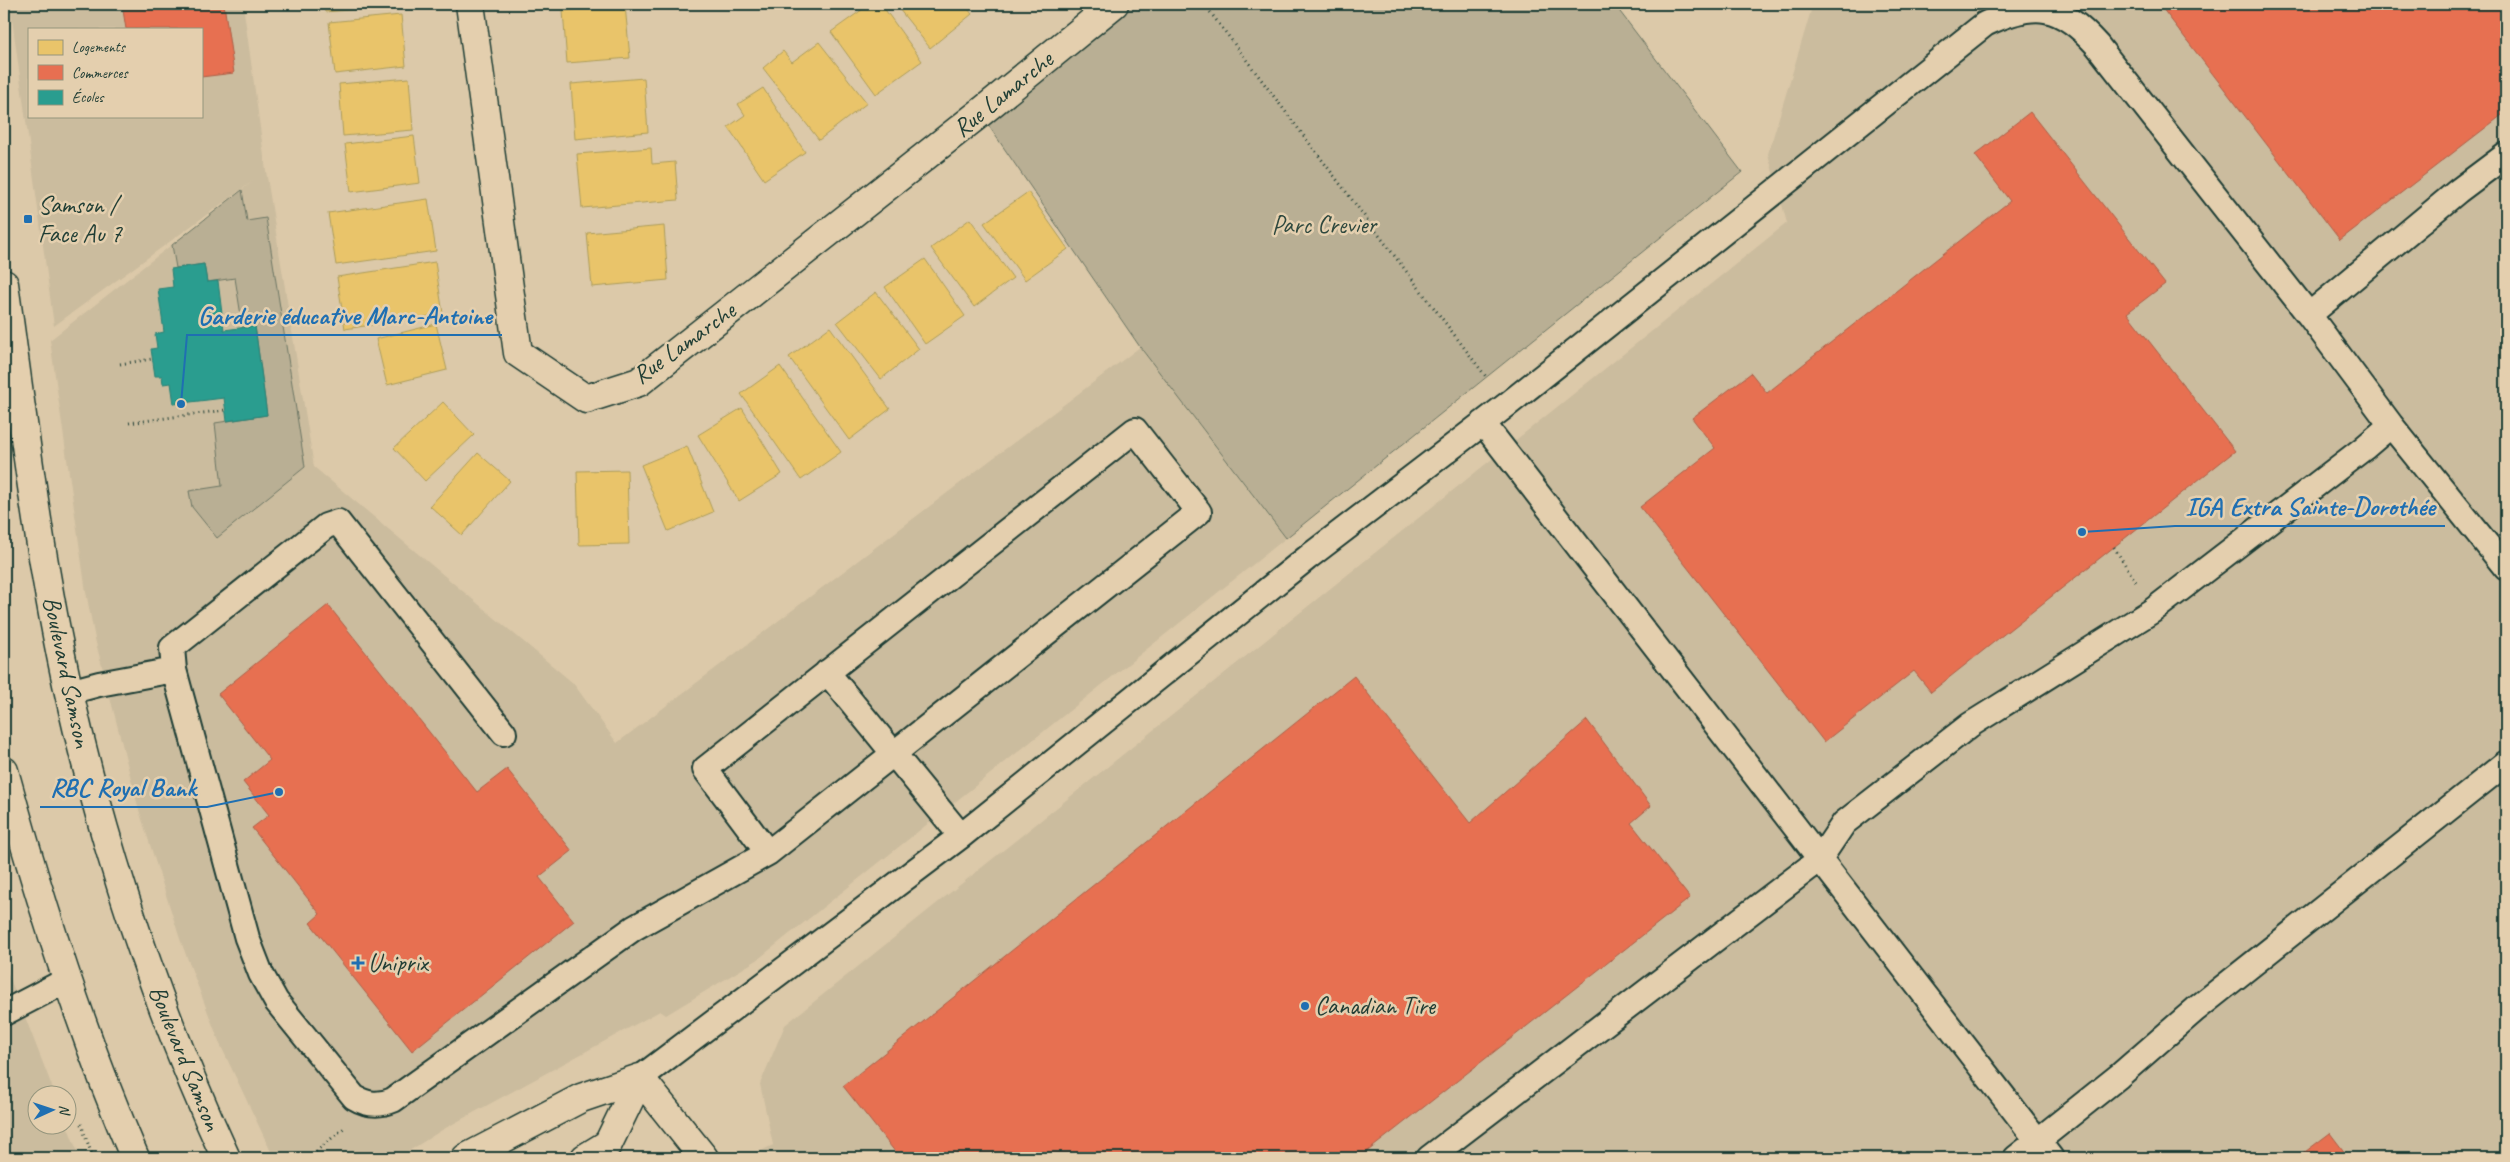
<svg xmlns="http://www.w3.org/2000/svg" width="2510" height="1162" font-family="Caveat,sans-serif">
	<rect width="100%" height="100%" fill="#dcc9a9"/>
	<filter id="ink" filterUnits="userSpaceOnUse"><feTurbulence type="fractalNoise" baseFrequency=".02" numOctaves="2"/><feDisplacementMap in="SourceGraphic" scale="10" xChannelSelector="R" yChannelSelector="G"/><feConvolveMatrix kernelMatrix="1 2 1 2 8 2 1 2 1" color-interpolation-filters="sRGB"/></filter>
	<g filter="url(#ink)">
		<!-- built -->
		<path fill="#cbbc9e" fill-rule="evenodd" d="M10,4H243L266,171L314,467L573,683L617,743L1140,347L1286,538L757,960L666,1015L660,1011L442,1130L398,1158H274L220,1044L180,939L139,810L95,639L86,592L50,340L253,181L54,326ZM29,29H201V116H29Z
			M1813,4H2506V1158H747L773,1145L760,1084L785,1025L1787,223L1768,154Z
			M4,963L55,1094H38V1124L67,1125L80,1158H4Z"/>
		<!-- green -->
		<path fill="#b9af94" stroke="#6c7664" d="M1117,4H1614L1742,172L1286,538L1140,347L980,113Z
			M242,190L247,221L266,218L305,467L217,538L192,507L189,491L222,486L215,423L267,415L255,326L243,328L235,278L207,282L204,264L176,268L172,245Z"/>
		<!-- homes -->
		<path fill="#e9c46a" stroke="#ac9c5a" d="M324,4H395V6L325,12Z
			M870,4H881L922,61L876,94L831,32Z
			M895,4H964L972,14L930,48Z
			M625,5L630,58L567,63L563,11Z
			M401,15L406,66L335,74L329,22Z
			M819,42L867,103L819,140L763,68L783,51L792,62Z
			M409,78L413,130L343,136L339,84Z
			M644,78L648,132L575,139L571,84Z
			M763,88L805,152L764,180L728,127L745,115L738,104Z
			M414,136L420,183L351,192L345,144Z
			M651,148L652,164L675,162L678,200L582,208L577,154Z
			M1028,192L1068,249L1025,280L984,223Z
			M428,199L436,251L336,265L328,213Z
			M970,219L1013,278L974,307L931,248Z
			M664,226L668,280L592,287L587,233Z
			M925,259L965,316L925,344L885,287Z
			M435,262L443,314L345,329L337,277Z
			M876,292L919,349L881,379L837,322Z
			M436,324L447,370L387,385L376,339Z
			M830,327L890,409L849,440L789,357Z
			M780,366L841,452L801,480L741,394Z
			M443,402L474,435L425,481L394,448Z
			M742,408L782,474L739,501L698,435Z
			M687,446L713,512L668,531L641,465Z
			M478,453L510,481L462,535L430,506Z
			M627,470L629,544L579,545L577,471Z"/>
		<!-- shops -->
		<path fill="#e76f51" stroke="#ab6048" d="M122,4H224L234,73L201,77V29H126Z
			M2159,4H2506V112L2340,240Z
			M2030,112L2165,284L2127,313L2235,451L1931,692L1914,671L1824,742L1640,507L1715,448L1692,418L1751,373L1767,393L2010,201L1975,155Z
			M328,605L477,792L507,769L572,851L539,877L574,921L412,1051L310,923L320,914L252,828L269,815L243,782L270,760L218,694Z
			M1354,676L1470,823L1587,720L1651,806L1631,823L1690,898L1359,1158H900L843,1086Z
			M2330,1133L2349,1158H2297Z"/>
		<!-- schools -->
		<path fill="#2a9d8f" stroke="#278074" d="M204,264L207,282L218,281L224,330L255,326L267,415L227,421L224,398L174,404L171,383L163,384L162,376H155L151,349L157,348L155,334L164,332L158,289L173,287L171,269Z"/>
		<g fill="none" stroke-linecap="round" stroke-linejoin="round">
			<!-- lane casing -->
			<g stroke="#1f3d34" stroke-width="28">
				<path id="lane" d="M2309,315L2458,191L2506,155
					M1483,423L2051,1158
					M827,672L961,836
					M69,692L99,684L174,670
					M504,733L338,522L326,526L172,648L174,670L247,938L261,974L276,1001L354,1097C367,1105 379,1106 393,1100L634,928L768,853L1199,512L1135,430L705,769L768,853
					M4,1013L67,980
					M640,1078L961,836L1307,558L1508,404L1985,24C2036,0 2060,4 2097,45L2309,315L2391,425L2506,568
					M1429,1158L1819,860L1844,823L1970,725L2152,611L2364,448L2391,425
					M2016,1158L2119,1076L2196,1009L2506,763"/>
			</g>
			<!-- street casing -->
			<g stroke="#1f3d34" stroke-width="31">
				<path id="street" d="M470,4L518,353L586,399L639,382L980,113L1114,4
					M640,1078L704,1158
					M466,1158L581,1098L640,1078
					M585,1158L608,1144L640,1078"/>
			</g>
			<!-- secondary casing -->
			<g stroke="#1f3d34" stroke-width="31">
				<path id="secondary" d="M4,284C23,420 39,559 69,693C105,852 158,1010 226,1158
					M4,771C40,902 81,1033 135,1158"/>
			</g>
			<!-- path -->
			<path stroke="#1f3d34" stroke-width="3" stroke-dasharray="1 4" stroke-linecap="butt" d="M1204,4L1487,378
				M120,364L152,359
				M129,423L225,410
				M2114,547L2136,582
				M81,1124L93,1158
				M308,1158L344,1128"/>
			<!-- lane -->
			<use href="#lane" stroke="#e4cfae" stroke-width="24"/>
			<!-- street -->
			<use href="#street" stroke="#e4cfae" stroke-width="28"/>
			<!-- secondary -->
			<use href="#secondary" stroke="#e4cfae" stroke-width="28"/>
		</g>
	</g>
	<!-- markers -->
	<g fill="#1f6fb2" stroke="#e4cfae" stroke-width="2">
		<rect x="23" y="214" width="10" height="10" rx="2.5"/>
		<path d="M355.5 955.5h5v5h5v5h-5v5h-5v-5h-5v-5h5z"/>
		<circle cx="1305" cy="1006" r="5"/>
	</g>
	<g text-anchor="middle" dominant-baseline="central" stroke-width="5" stroke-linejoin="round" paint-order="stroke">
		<!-- street labels -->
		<g font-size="25" fill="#1f3d34" stroke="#e4cfae">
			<text transform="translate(1003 94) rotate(-39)">Rue Lamarche</text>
			<text transform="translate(684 343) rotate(-36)">Rue Lamarche</text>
			<text transform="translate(67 672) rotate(78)">Boulevard Samson</text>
			<text transform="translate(185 1058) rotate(68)">Boulevard Samson</text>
		</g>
		<!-- poi labels -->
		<g font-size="25" fill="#1f3d34" stroke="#e4cfae" text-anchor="start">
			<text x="38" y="205">Samson /<tspan x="38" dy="29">Face Au 7</tspan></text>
			<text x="368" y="963">Uniprix</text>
			<text x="1315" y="1006">Canadian Tire</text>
		</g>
		<!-- park labels -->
		<g font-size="25" fill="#2e483e" stroke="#e4cfae">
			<text x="1324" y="225">Parc Crevier</text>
		</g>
	</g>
	<!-- callouts -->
	<path fill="none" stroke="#1f6fb2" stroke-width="2" d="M181 404L187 335H502M2082 532L2175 526H2445M279 792L207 807H40"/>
	<g fill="#1f6fb2" stroke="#e4cfae" stroke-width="2">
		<circle cx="181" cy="404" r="5"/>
		<circle cx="2082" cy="532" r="5"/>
		<circle cx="279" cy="792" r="5"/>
	</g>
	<g font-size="26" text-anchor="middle" font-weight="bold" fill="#1f6fb2" stroke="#e4cfae" stroke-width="5" stroke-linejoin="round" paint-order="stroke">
		<text x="345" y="324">Garderie éducative Marc-Antoine</text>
		<text x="2310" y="515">IGA Extra Sainte-Dorothée</text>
		<text x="123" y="796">RBC Royal Bank</text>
	</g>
	<!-- margin -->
	<rect width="2510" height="1162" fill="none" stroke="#e4cfae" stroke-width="20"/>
	<rect x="10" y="10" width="2490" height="1142" fill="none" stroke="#1f3d34" stroke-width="2" filter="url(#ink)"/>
	<!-- legend -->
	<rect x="28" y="28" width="175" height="90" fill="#e4cfae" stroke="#95957d"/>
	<rect x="38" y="40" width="25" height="15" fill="#e9c46a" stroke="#95957d"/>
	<text x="72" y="52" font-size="15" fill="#1f3d34">Logements</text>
	<rect x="38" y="65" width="25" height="15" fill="#e76f51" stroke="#95957d"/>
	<text x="72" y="78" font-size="15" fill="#1f3d34">Commerces</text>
	<rect x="38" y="90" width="25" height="15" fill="#2a9d8f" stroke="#95957d"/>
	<text x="72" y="102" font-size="15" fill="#1f3d34">Écoles</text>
	<!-- north arrow -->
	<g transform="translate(52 1110) rotate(87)"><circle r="24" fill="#e4cfae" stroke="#95957d"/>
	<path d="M0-4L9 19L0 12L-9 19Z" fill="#1f6fb2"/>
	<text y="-8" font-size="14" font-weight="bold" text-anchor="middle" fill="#1f3d34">N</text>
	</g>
</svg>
